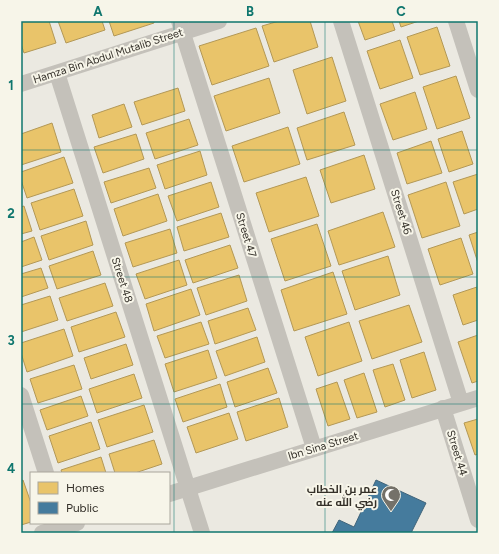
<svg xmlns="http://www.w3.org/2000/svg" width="499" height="554" font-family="Figtree,Cairo,sans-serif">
	<rect width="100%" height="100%" fill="#ebe9e1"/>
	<!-- homes -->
	<path fill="#e9c46a" stroke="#b39856" d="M21,21H49L56,43L24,53L21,44Z
		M58,21H102L105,30L66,43Z
		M109,21H154V23L114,36Z
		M279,21H310L318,47L274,62L262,26Z
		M358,21H392L395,30L365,40Z
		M399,21H419L401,27Z
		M437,27L450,66L420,75L407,37Z
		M256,28L269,66L212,85L199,46Z
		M400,40L413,78L380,89L367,51Z
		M332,57L346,101L307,114L293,70Z
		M456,76L470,118L437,129L423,87Z
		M269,78L280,113L226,131L214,96Z
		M178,88L185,111L142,125L134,102Z
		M415,92L427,129L393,140L380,104Z
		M124,104L132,127L99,138L92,115Z
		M344,112L355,145L307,160L297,128Z
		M189,119L198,145L155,159L146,133Z
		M52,123L61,152L21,165V134Z
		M288,127L300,164L244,182L232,146Z
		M462,131L473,164L449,172L438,139Z
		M136,134L144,159L103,173L94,147Z
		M431,141L442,173L407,184L397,153Z
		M200,151L207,175L165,189L157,165Z
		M364,155L375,189L331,203L320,170Z
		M64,157L73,183L27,198L21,180V172Z
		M149,168L156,188L111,203L104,182Z
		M478,174V209L464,214L453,182Z
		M306,177L319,216L269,232L256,193Z
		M211,182L219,207L177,221L168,196Z
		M446,182L460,226L422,238L408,195Z
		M74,189L83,216L40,230L31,203Z
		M158,194L167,221L123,236L114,209Z
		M24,206L32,231L21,234V207Z
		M383,212L395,247L339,265L328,231Z
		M221,213L229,237L184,251L177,227Z
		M86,221L93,245L49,260L41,236Z
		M317,224L331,266L285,281L271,239Z
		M170,229L177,253L133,267L125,243Z
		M478,232V263L469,235Z
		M34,237L42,260L21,267V242Z
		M461,238L473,274L440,285L428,249Z
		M230,245L238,268L193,283L185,260Z
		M93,251L101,275L57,289L49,266Z
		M388,256L400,295L355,310L342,271Z
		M179,260L187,285L145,299L136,274Z
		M41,268L48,288L21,297V274Z
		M333,272L347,314L294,331L281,290Z
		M239,275L247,301L206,315L197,288Z
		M105,283L113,306L67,321L59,298Z
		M477,287L478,320L463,325L453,295Z
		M191,289L200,315L154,331L146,304Z
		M50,296L58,320L21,332V305Z
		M409,305L422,342L372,359L359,321Z
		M248,308L256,330L215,344L208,321Z
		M116,312L125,337L79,352L71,327Z
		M201,322L209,344L165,358L157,336Z
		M349,322L362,361L318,376L305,337Z
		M64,329L73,356L27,372L21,353V343Z
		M478,335V381L472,383L458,342Z
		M257,337L265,362L225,376L216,351Z
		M126,344L133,365L91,379L84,358Z
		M208,350L217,378L174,392L165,364Z
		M424,352L436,390L412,398L400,360Z
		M393,364L405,400L385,407L373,370Z
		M74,365L82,389L38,403L30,379Z
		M268,368L277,393L235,407L227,382Z
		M364,373L377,412L357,418L344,380Z
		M134,374L142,398L97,413L89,389Z
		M337,382L350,419L328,426L316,389Z
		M220,384L227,407L183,422L175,399Z
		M81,396L88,416L47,430L40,410Z
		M279,398L288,427L246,441L237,412Z
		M144,405L153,432L107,447L98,420Z
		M229,413L238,439L196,453L187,427Z
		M478,419V454L475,455L464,423Z
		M91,422L100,449L58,463L49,436Z
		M154,440L162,464L135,473H115L109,454Z
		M101,457L106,473H62L61,470Z
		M23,480L31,503V522L21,525V481Z"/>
	<!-- public -->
	<path fill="#457b9d" stroke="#40647a" d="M376,480L426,503L411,533H332L339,520L354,527Z"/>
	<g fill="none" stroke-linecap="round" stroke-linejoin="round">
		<!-- minor -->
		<path stroke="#c4c1ba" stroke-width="16" d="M179,21L314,448
			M341,21L461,403
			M456,21L478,90
			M57,73L202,533
			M21,84L219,21
			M21,395L46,473
			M443,408L478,520
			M169,494L478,398
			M42,533L77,523"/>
	</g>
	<!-- grid -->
	<path fill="none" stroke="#0f766e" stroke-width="1" stroke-opacity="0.55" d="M174,21V533M325,21V533M21,150H478M21,277H478M21,404H478"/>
	<!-- icons -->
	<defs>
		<g id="mosque-pin" transform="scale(1)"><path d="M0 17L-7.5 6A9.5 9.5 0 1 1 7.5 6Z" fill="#747169" stroke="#f7f5e9"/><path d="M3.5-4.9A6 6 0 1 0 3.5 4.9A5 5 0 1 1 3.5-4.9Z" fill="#fff"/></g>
	</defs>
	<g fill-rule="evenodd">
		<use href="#mosque-pin" x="391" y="495"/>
	</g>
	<g text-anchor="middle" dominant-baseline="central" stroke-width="4" stroke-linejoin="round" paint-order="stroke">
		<!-- street labels -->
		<g font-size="11" fill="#343029" stroke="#f7f5e9">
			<text transform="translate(108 56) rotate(-18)">Hamza Bin Abdul Mutalib Street</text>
			<text transform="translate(401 212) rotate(73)">Street 46</text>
			<text transform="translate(246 235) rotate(73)">Street 47</text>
			<text transform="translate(122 280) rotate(72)">Street 48</text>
			<text transform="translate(323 446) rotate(-17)">Ibn Sina Street</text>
			<text transform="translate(457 453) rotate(73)">Street 44</text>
		</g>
		<!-- poi labels -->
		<g font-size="11" font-weight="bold" fill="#343029" stroke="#f7f5e9" text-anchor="end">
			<text x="377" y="489">عمر بن الخطاب<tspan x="377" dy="13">رضي الله عنه</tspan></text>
		</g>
	</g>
	<!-- border -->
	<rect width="499" height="554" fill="none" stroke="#f7f5e9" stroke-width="44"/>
	<!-- legend -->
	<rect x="30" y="472" width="140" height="52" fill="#f7f5e9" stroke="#a9a69c"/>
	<rect x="38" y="482" width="20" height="12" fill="#e9c46a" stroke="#a9a69c"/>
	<text x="66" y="492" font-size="12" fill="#343029">Homes</text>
	<rect x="38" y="502" width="20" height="12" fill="#457b9d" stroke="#a9a69c"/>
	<text x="66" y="512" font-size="12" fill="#343029">Public</text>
	<rect x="22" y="22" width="455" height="510" fill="none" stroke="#0f766e" stroke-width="1.5"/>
	<g font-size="13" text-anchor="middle" font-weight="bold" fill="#0f766e">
		<text x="98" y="16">A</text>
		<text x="250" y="16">B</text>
		<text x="401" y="16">C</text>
		<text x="11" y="90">1</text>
		<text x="11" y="218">2</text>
		<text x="11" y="345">3</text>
		<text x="11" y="473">4</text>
	</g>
</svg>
